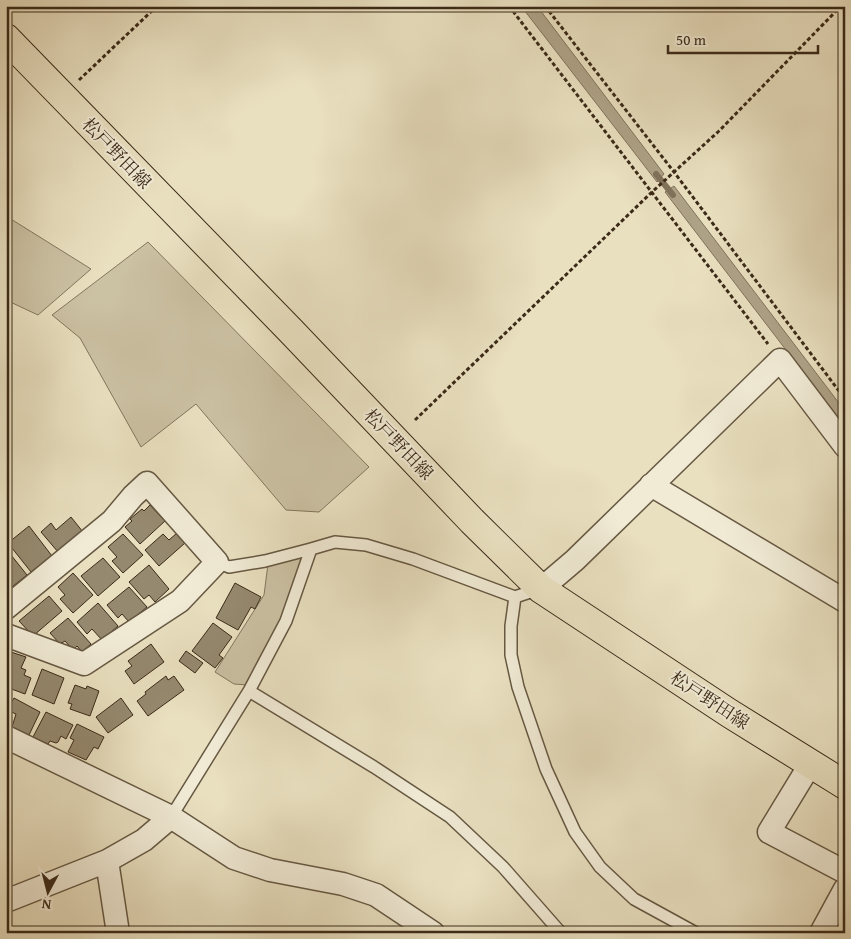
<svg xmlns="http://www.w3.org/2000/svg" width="851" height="939" font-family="'Gentium Book Plus','Noto Serif JP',serif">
	<rect width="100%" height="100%" fill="#e9e0c0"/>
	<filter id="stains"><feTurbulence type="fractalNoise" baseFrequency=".004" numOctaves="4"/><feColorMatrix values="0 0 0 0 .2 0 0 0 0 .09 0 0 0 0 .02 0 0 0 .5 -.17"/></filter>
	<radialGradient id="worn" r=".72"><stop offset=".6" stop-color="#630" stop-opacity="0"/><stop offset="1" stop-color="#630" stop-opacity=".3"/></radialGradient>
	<!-- green -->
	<path fill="#cbc1a3" stroke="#83765e" d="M6,216L91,269L38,315L6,300Z
		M148,242L369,467L319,512L286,510L196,404L141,447L80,338L52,315Z
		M301,556L303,559L283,617L248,685L234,684L215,672L264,595L268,564Z"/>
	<!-- water -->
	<path fill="#aea287" stroke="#80725b" d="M521,6H537L664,174L657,182Z
		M674,186L845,411V427L665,192Z"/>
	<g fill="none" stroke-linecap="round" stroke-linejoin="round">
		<!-- stream -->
		<path stroke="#80725b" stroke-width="6" d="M656,174L673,195"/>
	</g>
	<!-- building -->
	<path fill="#95896f" stroke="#3b2a18" d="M150,505L165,521L140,544L125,527L132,521L130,519L142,509L144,511Z
		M71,517L83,532L58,552L41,532L51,523L56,530Z
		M29,526L52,556L31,572L8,543Z
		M177,533L185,543L159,566L145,550L163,534L169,540Z
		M123,534L143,555L123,573L112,561L117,557L108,547Z
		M7,550L27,575L7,591L6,589Z
		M103,558L120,577L98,596L81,576Z
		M149,565L169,589L155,602L149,595L144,599L129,582Z
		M73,573L93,595L73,613L60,599L65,595L58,587Z
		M235,583L261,597L255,609L251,607L238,630L216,618Z
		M129,587L147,607L129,622L122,614L118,618L107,605Z
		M49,596L62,611L33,636L19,621Z
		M98,603L118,626L102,640L92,629L87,634L77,622Z
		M68,618L91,644L82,652L77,646L73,650L65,641L60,644L50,633Z
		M213,623L232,637L219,655L223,658L215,668L192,651Z
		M151,644L164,662L134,684L125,671L132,666L128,661Z
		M186,651L203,663L195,673L179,661Z
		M11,652L26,657L21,668L26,670L24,675L31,678L25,694L6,687V665Z
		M42,669L64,678L54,704L32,695Z
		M166,676L168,680L174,676L184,690L148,716L137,701L146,694L145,692Z
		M75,685L86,689L87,686L99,691L90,716L70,709L72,704L68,703Z
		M14,698L40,712L29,735L12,727L16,714L7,710Z
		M121,698L133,715L108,733L96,717Z
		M46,712L73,725L66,739L61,736L58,742L56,743L50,741L48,744L33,737Z
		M77,724L104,737L98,749L94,747L86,760L68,752L74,740L70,738Z"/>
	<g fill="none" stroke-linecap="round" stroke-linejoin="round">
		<!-- lane casing -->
		<g stroke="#665842" stroke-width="14">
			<path id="lane" d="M217,562L229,567L265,561L311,549
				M515,597L511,626V655L518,687L546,769L575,832L600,867L634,899L696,933
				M249,691L374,767L450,817L503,867L561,933
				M171,817L249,691L286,621L311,549L335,542L366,545L413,559L515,597L539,589"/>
		</g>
		<!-- street casing -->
		<g stroke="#665842" stroke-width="25">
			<path id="street" d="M651,485L845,601
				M541,589L575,560L780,360L845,446
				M6,608L112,521L133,496L147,483L217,562L180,601L84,664L6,635
				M6,737L171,817L234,858L270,870L343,884L376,895L433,933
				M811,763L769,832L845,872
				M107,861L118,933
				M6,901L107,861L144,840L171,817
				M821,933L845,889"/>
		</g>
		<!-- primary casing -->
		<g stroke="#3b2a18" stroke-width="30">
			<path id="primary" d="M6,38L291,331L472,521L541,589L729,713L845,785"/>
		</g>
		<!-- path -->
		<path stroke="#3b2a18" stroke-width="3" stroke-dasharray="4 2.5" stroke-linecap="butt" d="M509,6L768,344
			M545,6L674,172L845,399
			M79,80L157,6
			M415,420L652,192L719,131L841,6"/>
		<!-- lane -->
		<use href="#lane" stroke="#f1ebd6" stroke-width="11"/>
		<!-- street -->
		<use href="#street" stroke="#f1ebd6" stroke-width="22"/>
		<!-- primary -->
		<use href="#primary" stroke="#e9e0c0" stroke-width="28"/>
	</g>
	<g text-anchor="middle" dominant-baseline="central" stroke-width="4" stroke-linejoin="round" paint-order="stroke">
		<!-- street labels -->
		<g font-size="18" fill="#3b2a18" stroke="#f1ebd6">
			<text transform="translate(117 153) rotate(46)">松戸野田線</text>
			<text transform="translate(399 444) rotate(46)">松戸野田線</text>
			<text transform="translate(710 700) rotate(33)">松戸野田線</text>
		</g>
	</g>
	<!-- margin -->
	<rect width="851" height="939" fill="none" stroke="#e9e0c0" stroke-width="25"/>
	<rect x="8" y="8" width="836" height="924" fill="none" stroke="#3b2a18" stroke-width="2.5"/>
	<rect x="12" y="12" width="826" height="914" fill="none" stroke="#3b2a18"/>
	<!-- north arrow -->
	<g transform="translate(48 892) rotate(187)" stroke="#f1ebd6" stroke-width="4" paint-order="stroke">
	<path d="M0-4L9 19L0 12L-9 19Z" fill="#3b2a18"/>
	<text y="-8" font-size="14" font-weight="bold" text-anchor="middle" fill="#3b2a18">N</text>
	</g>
	<!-- scale -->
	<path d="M668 45v8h150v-8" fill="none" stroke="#3b2a18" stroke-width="2.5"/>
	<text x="676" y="45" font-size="15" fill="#3b2a18" stroke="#f1ebd6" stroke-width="4" paint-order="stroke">50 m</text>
	<rect width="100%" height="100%" filter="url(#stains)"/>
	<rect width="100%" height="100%" fill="url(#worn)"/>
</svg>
